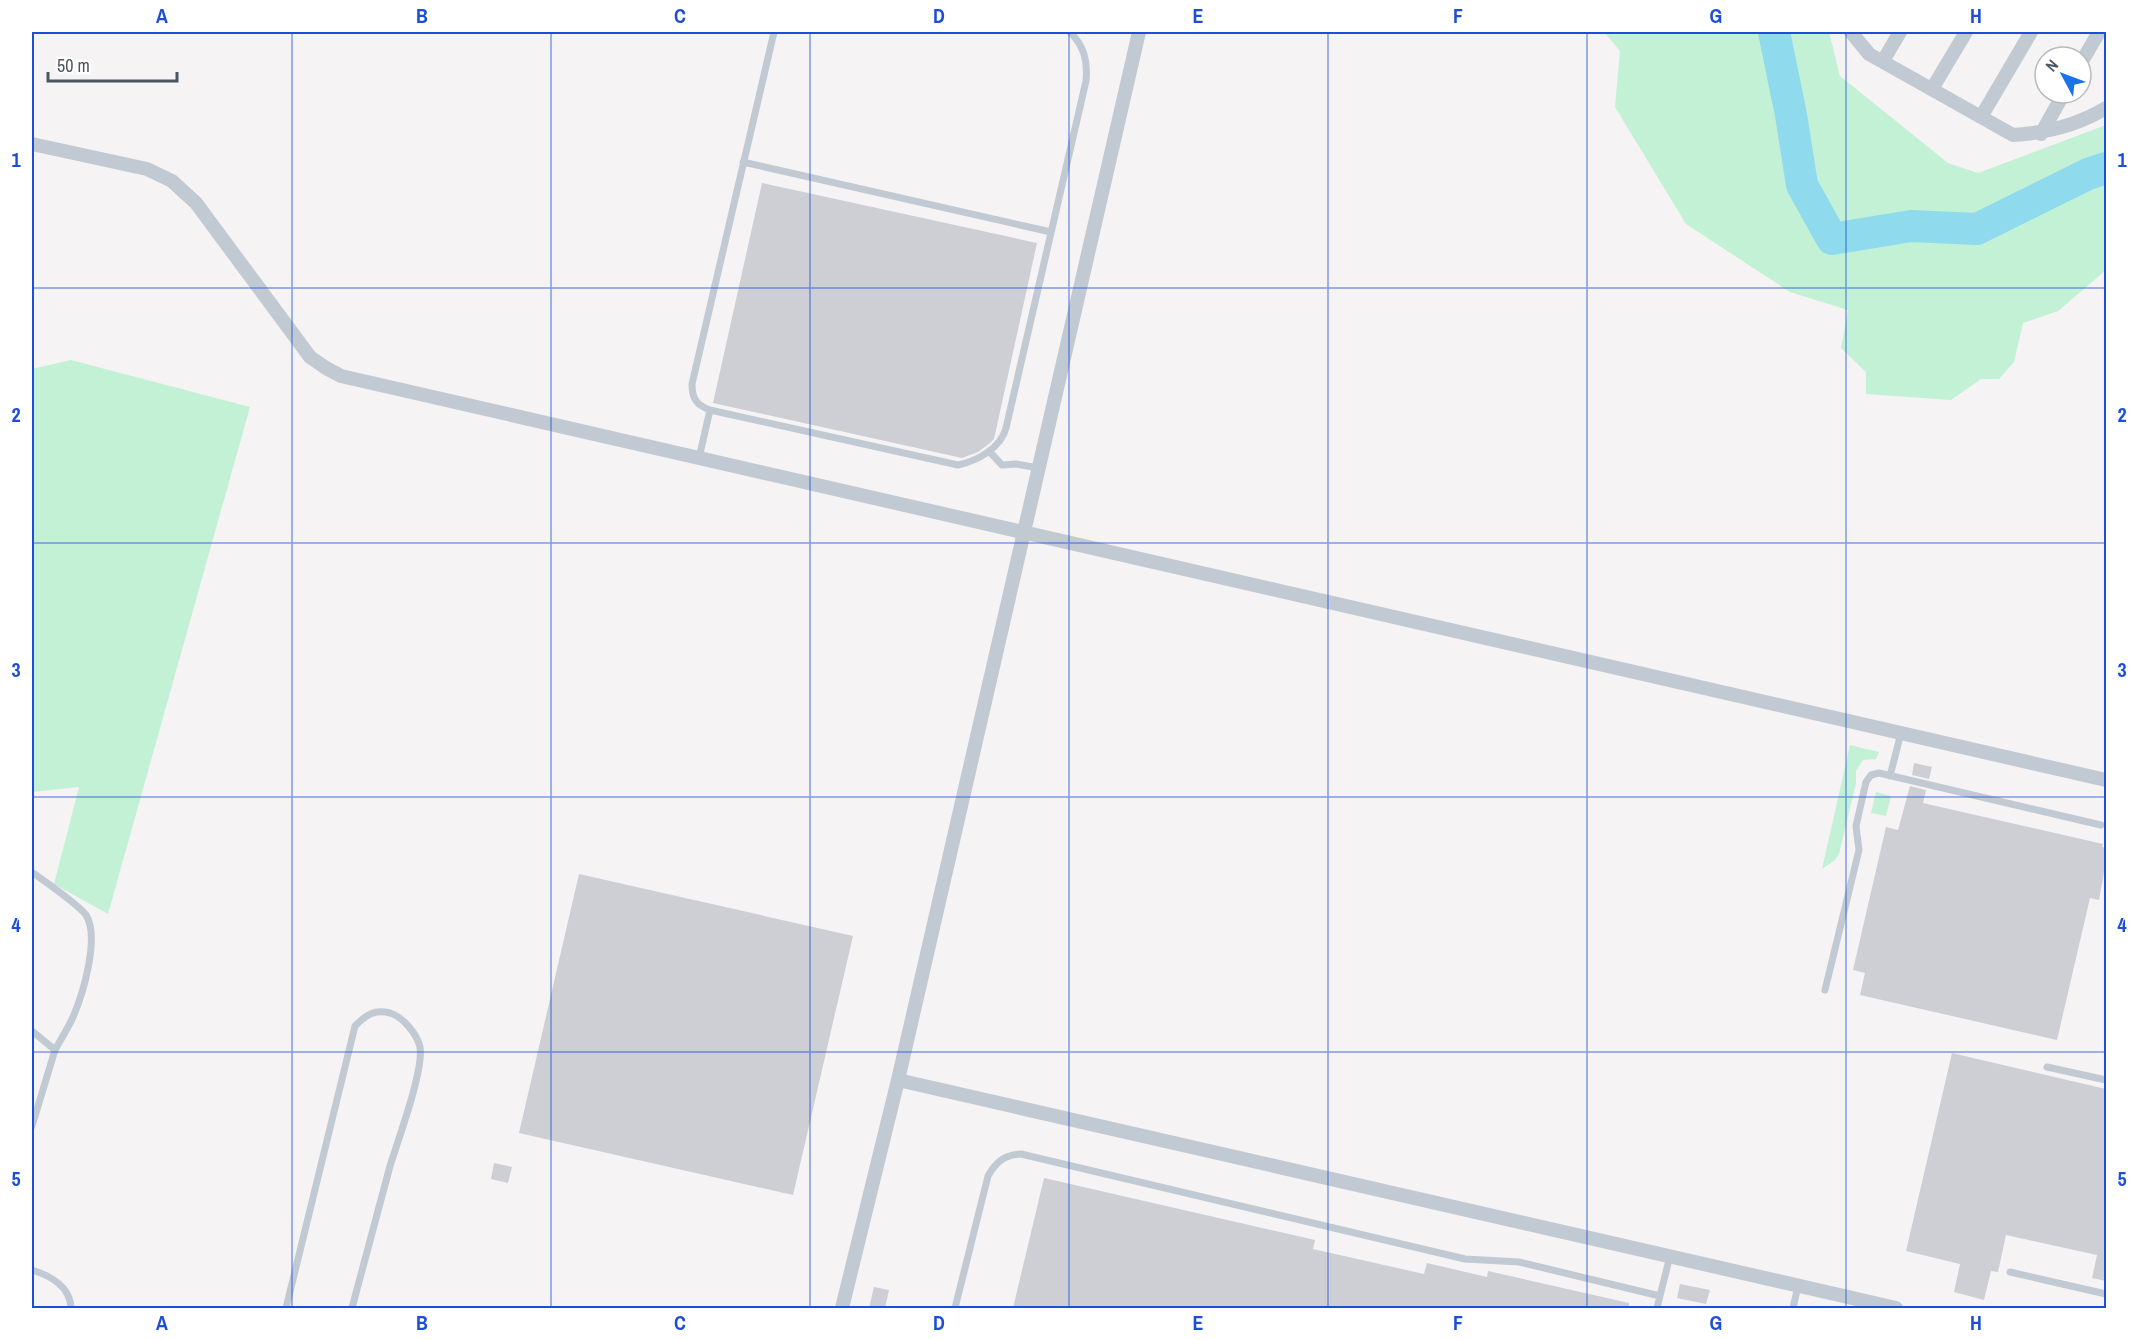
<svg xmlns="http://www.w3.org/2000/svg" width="2138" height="1340" font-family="'Archivo Narrow',sans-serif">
	<rect width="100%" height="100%" fill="#f5f3f3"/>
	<!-- green -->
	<path fill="#c3f1d5" d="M1604,32H1829L1840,76L1948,163L1978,173L2106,125V270L2058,311L2023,323L2014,362L1999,379H1981L1951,400L1866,394V372L1841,348L1848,310L1790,292L1686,224L1615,107L1620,51Z
		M71,360L250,407L108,914L54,884L79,787L32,792V369Z
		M1850,745L1879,752L1876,759L1863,760L1856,771V783L1839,854L1835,860L1822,869Z
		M1876,792L1891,796L1886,816L1871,813Z"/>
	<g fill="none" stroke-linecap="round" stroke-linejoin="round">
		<!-- river -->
		<path stroke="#90daee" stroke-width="32" d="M1774,32L1791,115L1802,185L1832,239L1911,226L1977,229L2088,174L2106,168"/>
	</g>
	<!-- building -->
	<path fill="#cdcfd5" d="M762,183L1037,243L994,439L990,443L978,452L962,458L713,403Z
		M1914,763L1932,767L1929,779L1912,775Z
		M1910,786L1926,790L1923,803L2103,844L2102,847L2106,848V861L2099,900L2090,898L2057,1040L1860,995L1865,973L1853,970L1886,827L1898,830Z
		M579,874L853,936L793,1195L519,1133Z
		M1952,1053L2106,1089V1281L2092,1278L2097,1255L2006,1235L1998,1272L1991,1271L1984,1300L1954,1292L1960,1264L1906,1251Z
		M494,1163L512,1167L508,1183L491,1179Z
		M1044,1178L1315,1240L1313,1249L1424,1274L1427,1263L1487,1277L1488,1271L1629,1303V1308H1013Z
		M1680,1284L1710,1290L1706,1304L1677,1298Z
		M874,1287L889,1290L885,1308H869Z"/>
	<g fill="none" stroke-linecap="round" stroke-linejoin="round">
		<!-- service -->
		<path stroke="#c1cad2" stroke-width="7" d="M774,32L692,384C692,398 696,405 710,410L958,465C977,461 1001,448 1006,428L1086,81C1088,61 1084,46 1070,32
			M743,162L1051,232
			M989,451L1002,465L1016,464L1038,468
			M699,458L710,410
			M1890,776L1901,733
			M32,872C44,881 78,904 86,915C100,937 83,994 73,1017C68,1028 61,1039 55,1050
			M1825,990L1859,850L1856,826L1866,782L1871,775L1879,773L2101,825
			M32,1031L55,1050L32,1126
			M2047,1067L2106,1080
			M32,1270C51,1276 70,1286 71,1308
			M2010,1272L2106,1294
			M286,1308L355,1026C366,1015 374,1009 390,1013C403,1017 417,1034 420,1047C424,1070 398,1140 390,1166C377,1213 365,1261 352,1308
			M955,1308L988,1176C996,1162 1004,1155 1021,1154L1465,1259L1519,1262L1660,1296
			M1657,1308L1670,1256
			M1793,1308L1798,1286"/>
		<!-- minor -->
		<path stroke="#c1cad2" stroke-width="14" d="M1851,32L1869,54L2013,135C2045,133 2078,125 2106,108
			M1883,61L1900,32
			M2081,63L2099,32
			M1932,89L1966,32
			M1981,117L2031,32
			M2041,134L2064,93
			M32,144L147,169L172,181L196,203L310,357L326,368L341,376L2106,780
			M898,1080L1896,1308
			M842,1308L898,1080L1139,32"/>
	</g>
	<!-- grid -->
	<path fill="none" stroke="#1d4ed8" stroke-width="1.5" stroke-opacity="0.55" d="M292,32V1308M551,32V1308M810,32V1308M1069,32V1308M1328,32V1308M1587,32V1308M1846,32V1308M32,288H2106M32,543H2106M32,797H2106M32,1052H2106"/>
	<!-- border -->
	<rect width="2138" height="1340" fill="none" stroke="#ffffff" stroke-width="66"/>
	<!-- north arrow -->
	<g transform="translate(2063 75) rotate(311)"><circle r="28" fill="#ffffff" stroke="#b7bbc0" stroke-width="1.5"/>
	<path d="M0-4.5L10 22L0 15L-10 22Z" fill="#1a73e8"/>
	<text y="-9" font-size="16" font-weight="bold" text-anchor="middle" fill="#4a5661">N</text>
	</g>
	<!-- scale -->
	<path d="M48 72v9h129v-9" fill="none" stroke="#4a5661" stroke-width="3"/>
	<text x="57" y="72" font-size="18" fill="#4a5661" stroke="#ffffff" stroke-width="4.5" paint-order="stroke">50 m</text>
	<rect x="33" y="33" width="2072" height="1274" fill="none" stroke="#1d4ed8" stroke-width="2"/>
	<g font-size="20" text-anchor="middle" font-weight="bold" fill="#1d4ed8">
		<text x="162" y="23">A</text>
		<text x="422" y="23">B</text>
		<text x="680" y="23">C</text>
		<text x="939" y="23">D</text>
		<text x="1198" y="23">E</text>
		<text x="1458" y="23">F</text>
		<text x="1716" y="23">G</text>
		<text x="1976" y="23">H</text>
		<text x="16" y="167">1</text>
		<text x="2122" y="167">1</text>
		<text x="16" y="422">2</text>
		<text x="2122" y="422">2</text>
		<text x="16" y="677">3</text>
		<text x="2122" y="677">3</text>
		<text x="16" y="932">4</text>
		<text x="2122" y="932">4</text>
		<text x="16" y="1186">5</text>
		<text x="2122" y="1186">5</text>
		<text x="162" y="1330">A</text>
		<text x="422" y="1330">B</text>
		<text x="680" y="1330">C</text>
		<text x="939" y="1330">D</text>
		<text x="1198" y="1330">E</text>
		<text x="1458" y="1330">F</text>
		<text x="1716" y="1330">G</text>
		<text x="1976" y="1330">H</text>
	</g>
</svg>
